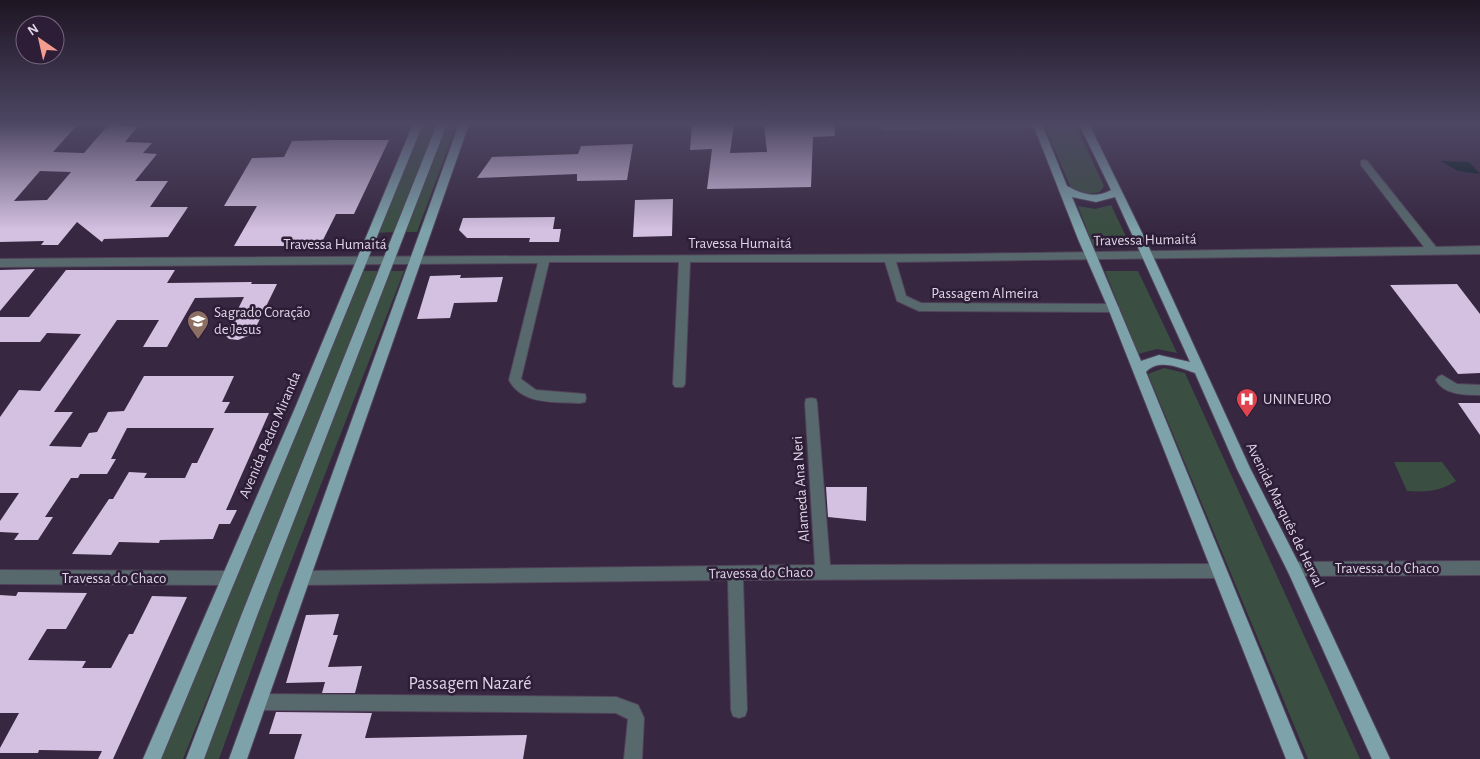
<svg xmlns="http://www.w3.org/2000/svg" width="1480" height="759" font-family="'Alegreya Sans',sans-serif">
	<rect width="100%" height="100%" fill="#372740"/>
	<!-- green -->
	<path fill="#3a4f41" d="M422,124H437L395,232L377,233Z
		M445,124H457L417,232H405Z
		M1044,124H1075L1104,186L1100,192L1087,194L1071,188Z
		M1111,205L1130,245L1093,246L1078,206L1095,209Z
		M363,271H380L183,759H161Z
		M390,271H404L280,590L219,759H199L341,392Z
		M1105,271H1138L1177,353L1157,349L1138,354Z
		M1164,368L1185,373L1360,759H1308L1148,374Z
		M1394,462H1442L1456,481C1439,492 1426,492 1407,491Z"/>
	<!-- water -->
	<path fill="#031b1b" d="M1440,161L1469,162L1480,174L1458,171Z"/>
	<!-- building -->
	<path fill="#d4c0e1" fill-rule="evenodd" d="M0,124H78L53,152L84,153L109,124H125L123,126H138L125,142L152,143L143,153L157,154L135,181H168L150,207H188L168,237L104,239L102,242L77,222L58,245H41L44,241L0,242ZM40,171L71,172L47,200L14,201Z
		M692,124H734L730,153L767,152L764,124H834L835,136L813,137L811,187L707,189L712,149L690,150Z
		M334,140H389L354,214H336L320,246H234L257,206H224L252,158L284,157L292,141Z
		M633,144L627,180L577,181V174L477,178L492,157L578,154L581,146Z
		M673,199L672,236L633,237L635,200Z
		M555,217L553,229H561L559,242H529L530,238H467L459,230L463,218Z
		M35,269L0,311V270Z
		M66,270H175L167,283L252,282L251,284H277L255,329L248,336L238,340L229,339L225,335L244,297L195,298L167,347H143L159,320H117L54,412H73L49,446L81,447L89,433L97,432L108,412L124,411L144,376H234L222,402H230L224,413H269L226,510H237L230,524H219L213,539L160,540L159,543L119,542L111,555L72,554L109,499H113L129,472L147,473L144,478H185L192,463H197L214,428H127L111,459H116L107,474H80L78,478H71L45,517H53L38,540H14L19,533L0,532V521L19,493H0V417L19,390L40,391L81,334L47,333L40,342H0V317H29Z
		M461,275L460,278L503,277L497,302L454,303L450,318L417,319L430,276Z
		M1457,284L1480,314V373L1458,374L1390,285Z
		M1458,403H1480V435Z
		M826,487H867L866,521L828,517Z
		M18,592L87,593L66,629H47L28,660L86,661L82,668H111L129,634H133L152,596L187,597L113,759H98L102,751L39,750L38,753H0V748L19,713H0V595L16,596Z
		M339,614L333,635H338L328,667L362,666L355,693H322L325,682L286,683L306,615Z
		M276,712L372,713L365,738L527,735L523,759H294L302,734H269Z"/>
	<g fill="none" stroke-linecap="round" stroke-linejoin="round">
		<!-- minor casing -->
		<g stroke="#52435b" stroke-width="2">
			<path id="minor" d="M881,124H1040L1035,127L884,129L879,126Z
				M1364,160L1367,161L1436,247L1480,246V254L896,262L906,296L921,303L1114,304L1120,308L1114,312L919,311L897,301L885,262H690L685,384L683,387H675L673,384L679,262H549L521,379L536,390L585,394L586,398L585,402L580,403C555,402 522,405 509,380L538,263L0,267V259L111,258L959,254L1424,247L1361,165V161Z
				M1442,375L1457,384L1480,385V395C1465,395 1444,395 1436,380L1438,377Z
				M811,398L816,399L817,403L830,565L1219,564L1224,566L1226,571L1224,576L1219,578L743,580L747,710L745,716L739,718L733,716L731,710L728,580L302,585L297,583L295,578L297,573L302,571L815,565L805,403L806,399Z
				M1480,561V575L1294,576L1289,574L1287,569L1289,564L1294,562Z
				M0,570L228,571L233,573L235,578L233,583L228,585L0,584Z
				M258,694L616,697L638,705L644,718L642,759H624L628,719L616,713L258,710L252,708L250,702L252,696Z"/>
		</g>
		<!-- major casing -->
		<g stroke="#52435b" stroke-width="2">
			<path id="major" d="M413,124H423L307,408L161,759H143L295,408Z
				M437,124H447L257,616L204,759H186L241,616Z
				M459,124H469L247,759H229Z
				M1033,124H1042L1067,186C1082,194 1095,199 1111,190L1079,124H1089L1146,241L1250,468L1299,564L1390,759H1372L1289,574L1237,469L1195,373C1180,368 1159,358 1146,372L1304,759H1286L1108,308L1078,239ZM1072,197L1096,202L1115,197L1190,362L1159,355L1141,361Z"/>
		</g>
		<!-- minor -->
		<use href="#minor" fill="#57696c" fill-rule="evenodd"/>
		<!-- major -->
		<use href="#major" fill="#7da2a9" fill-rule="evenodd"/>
	</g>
	<!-- sky -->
	<linearGradient id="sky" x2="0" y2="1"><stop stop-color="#1e1523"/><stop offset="0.54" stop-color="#4d4764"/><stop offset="1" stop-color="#4d4764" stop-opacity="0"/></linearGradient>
	<rect width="1480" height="230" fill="url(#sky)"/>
	<!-- icons -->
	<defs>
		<g id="school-pin" transform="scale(1.125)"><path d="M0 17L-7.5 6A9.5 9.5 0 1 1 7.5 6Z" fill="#8d6e63" stroke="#2d1d36"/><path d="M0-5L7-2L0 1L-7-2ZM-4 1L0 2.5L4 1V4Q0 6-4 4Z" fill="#fff"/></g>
		<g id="hospital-pin" transform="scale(1.125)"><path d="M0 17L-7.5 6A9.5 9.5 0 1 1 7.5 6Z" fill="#e0444e" stroke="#2d1d36"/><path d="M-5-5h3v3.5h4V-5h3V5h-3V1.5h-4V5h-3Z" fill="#fff"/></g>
	</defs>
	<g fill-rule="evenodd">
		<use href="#school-pin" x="198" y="321"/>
		<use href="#hospital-pin" x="1247" y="399"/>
	</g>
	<g text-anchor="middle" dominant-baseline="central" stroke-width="5" stroke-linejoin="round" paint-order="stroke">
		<!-- street labels -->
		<g font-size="15" fill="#dfd5e6" stroke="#2d1d36">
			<text transform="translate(1145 240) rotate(-1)">Travessa Humaitá</text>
			<text x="740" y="243">Travessa Humaitá</text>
			<text x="335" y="244">Travessa Humaitá</text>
			<text x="985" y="293">Passagem Almeira</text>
			<text transform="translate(270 435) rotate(-67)">Avenida Pedro Miranda</text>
			<text transform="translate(801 489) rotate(-94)">Alameda Ana Neri</text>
			<text transform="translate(1285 515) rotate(64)">Avenida Marquês de Herval</text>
			<text x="1387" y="568">Travessa do Chaco</text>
			<text transform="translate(761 573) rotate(-1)">Travessa do Chaco</text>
			<text x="114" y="578">Travessa do Chaco</text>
		</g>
		<!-- poi labels -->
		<g font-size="15" fill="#dfd5e6" stroke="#2d1d36" text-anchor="start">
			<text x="214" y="312">Sagrado Coração<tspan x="214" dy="17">de Jesus</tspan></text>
			<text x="1263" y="399">UNINEURO</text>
		</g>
		<!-- near-street labels -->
		<g font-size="18" fill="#dfd5e6" stroke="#2d1d36">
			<text x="470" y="684">Passagem Nazaré</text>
		</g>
	</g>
	<!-- north arrow -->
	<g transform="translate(40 40) rotate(326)"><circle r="24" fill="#2d1d36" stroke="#74677c"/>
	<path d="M0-4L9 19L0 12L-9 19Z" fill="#f59c90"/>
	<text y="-8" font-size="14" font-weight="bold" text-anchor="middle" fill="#dfd5e6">N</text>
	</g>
</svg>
